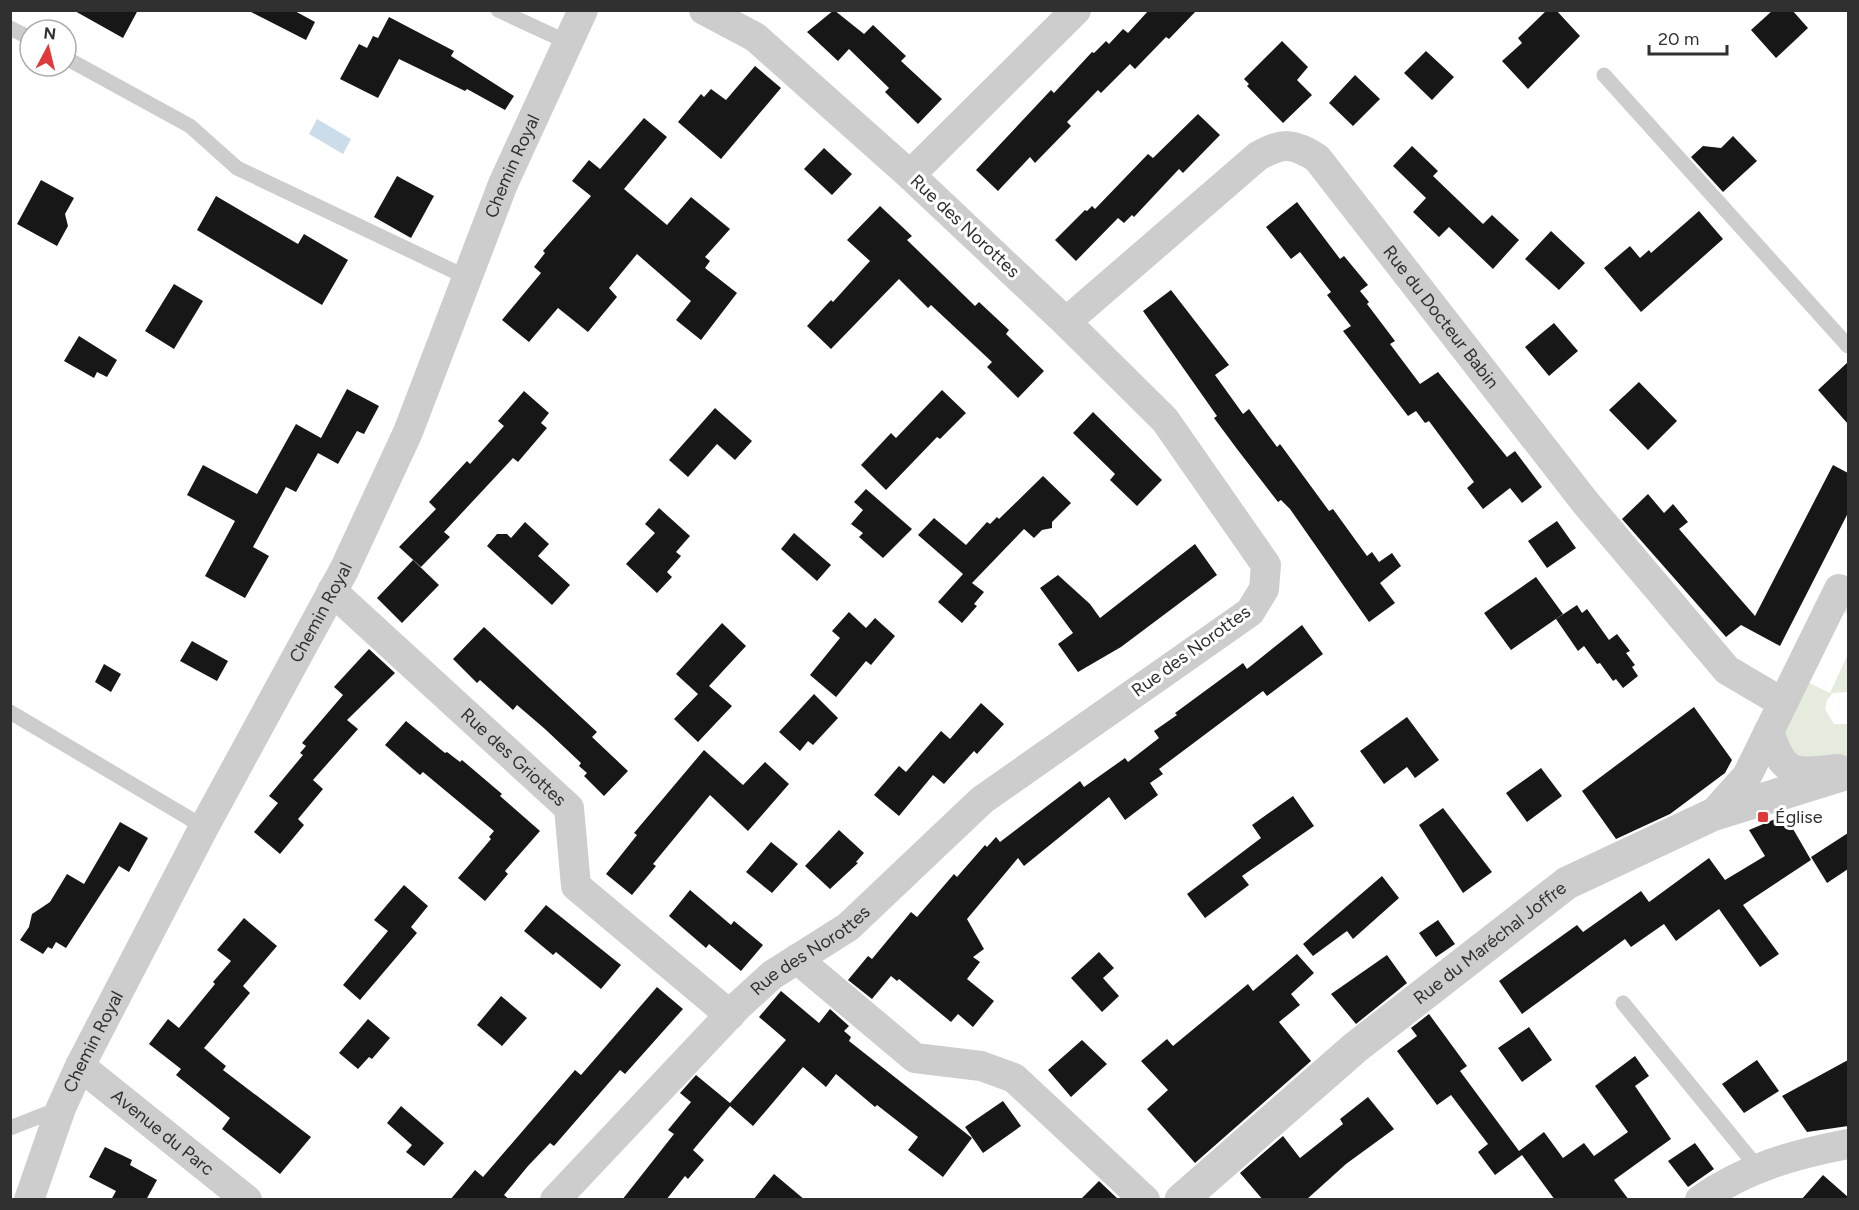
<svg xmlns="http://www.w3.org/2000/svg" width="1859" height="1210" font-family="Figtree,sans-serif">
	<rect width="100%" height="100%" fill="#fff"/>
	<!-- green -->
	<path fill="#e5ecde" d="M1848,580V614L1833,607L1799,678L1830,693L1848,654V692L1833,693L1827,700L1825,709L1834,724H1848V768C1800,773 1786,784 1769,731L1839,589Z"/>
	<!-- water -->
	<path fill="#cbdceb" d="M317,119L351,139L343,154L309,134Z"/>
	<!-- building -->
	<path fill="#171717" d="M73,10H138L123,38Z
		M247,10H293L315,22L306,40Z
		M834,10L864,34L873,25L906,56L901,61L942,99L918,124L885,92L889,88L849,49L838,61L807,32Z
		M1149,10H1197L1169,39L1166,37L1135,69L1130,64L1101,93L1098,90L1067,122L1071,126L1035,163L1030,157L998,191L976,170L1051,90L1054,93L1092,52L1094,53L1106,41L1109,44L1123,29L1128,33Z
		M1547,10H1556L1580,36L1528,89L1502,61L1522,43L1518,38Z
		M1773,10H1792L1808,28L1776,58L1751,30Z
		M389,17L454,51L451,56L514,96L505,110L467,89L465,91L399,59L378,98L340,79L359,44L367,48L373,36L378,38Z
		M1282,41L1308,67L1297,80L1312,95L1283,123L1247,86L1249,84L1244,79Z
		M1426,51L1454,77L1432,100L1404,73Z
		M755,66L781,88L721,159L678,122L701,94L704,97L711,89L726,100Z
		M1355,75L1380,99L1353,126L1329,103Z
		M1198,114L1220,135L1183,173L1179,169L1134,217L1132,215L1124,223L1118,218L1076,261L1055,240L1085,210L1087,211L1092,206L1095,209L1148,154L1153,158Z
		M644,118L667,137L624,189L667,225L691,197L730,229L705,257L710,261L705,268L737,293L701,340L676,320L691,301L637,254L609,288L617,297L588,332L558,308L529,342L502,320L541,273L534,267L545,253L543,251L591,196L572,181L589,160L600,169Z
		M1733,136L1757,161L1723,192L1691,157L1703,146L1721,148Z
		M1412,146L1438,171L1433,176L1483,224L1492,215L1519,240L1493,269L1449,227L1439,237L1413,212L1426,198L1393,166Z
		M824,148L852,174L832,195L804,169Z
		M397,176L434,196L411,238L374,217Z
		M41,180L74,198L65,214L68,226L57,246L17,224Z
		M216,196L298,244L304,234L348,260L322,305L197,230Z
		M1297,202L1340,259L1344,256L1368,285L1360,291L1369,302L1367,304L1395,341L1390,344L1420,384L1438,372L1507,457L1515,451L1542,487L1522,503L1510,488L1483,509L1467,488L1474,482L1429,421L1425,423L1416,411L1408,416L1343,331L1351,326L1327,295L1331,292L1300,252L1291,259L1266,227Z
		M880,206L912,236L907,240L975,306L979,302L1009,330L1006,334L1044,371L1018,398L987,367L992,362L931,305L928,308L899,279L831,349L807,326L831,300L833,302L870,261L847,240Z
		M1699,211L1723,239L1641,312L1604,268L1630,246L1640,258L1649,250L1651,253Z
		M1551,231L1585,263L1559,290L1525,259Z
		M174,284L203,301L174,349L145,331Z
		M1171,290L1229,365L1215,375L1243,414L1249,409L1277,447L1280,444L1329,511L1333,509L1367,556L1372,552L1379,562L1392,553L1401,566L1380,583L1395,603L1369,622L1290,509L1281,500L1278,502L1237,449L1214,418L1217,416L1143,311Z
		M1554,323L1578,351L1549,376L1525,347Z
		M79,336L117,360L107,377L97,372L94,378L64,361Z
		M1848,362V424L1818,390Z
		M1639,382L1677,421L1648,450L1609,410Z
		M347,389L379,406L364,434L357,431L338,464L318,453L296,492L286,487L253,547L269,556L245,598L205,576L235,521L187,495L203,465L257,494L296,424L321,438Z
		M942,390L966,413L940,439L937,437L886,490L861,465L891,433L896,438Z
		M524,391L549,413L541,423L547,428L518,462L513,458L444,532L450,537L421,567L399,547L436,509L429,502L467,461L470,464L504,426L498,421Z
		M715,408L752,441L735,460L717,444L688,477L669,460Z
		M1093,412L1162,480L1137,506L1110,480L1115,474L1073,433Z
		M1833,465L1848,473V513L1780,646L1741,625L1726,637L1622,519L1648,494L1664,513L1673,504L1688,522L1679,529L1755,616Z
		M1043,476L1071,503L1052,522V528L1042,530L1034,538L1024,529L972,583L984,592L974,604L977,606L962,623L938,602L963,574L918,535L934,518L966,545L987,522L990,524L997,517L999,519Z
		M866,489L912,529L883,558L859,537L863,533L851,524L863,510L854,502Z
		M659,508L690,536L676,552L681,556L667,572L672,577L657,593L626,564L655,533L645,524Z
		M1557,521L1576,548L1547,568L1528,541Z
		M525,522L549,544L538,556L570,585L552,605L487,546L497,534H507L511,538Z
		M794,533L831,565L817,581L781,549Z
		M1195,544L1217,575L1121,647L1078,672L1058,644L1073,633L1040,588L1058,575L1090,604L1100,618Z
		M413,560L439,585L402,623L377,598Z
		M1536,577L1563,614L1511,650L1484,613Z
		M1577,605L1582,613L1587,609L1609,640L1617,634L1630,651L1626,653L1635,665L1632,667L1638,676L1623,688L1616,679L1613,681L1600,663L1597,664L1584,646L1578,651L1556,619Z
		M849,612L866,628L875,618L895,636L871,665L866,661L836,697L810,675L840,638L832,631Z
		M722,623L746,646L709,686L732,706L698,742L674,719L698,694L676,674Z
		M1302,625L1323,654L1267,696L1263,691L1159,769L1163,774L1150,783L1158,795L1125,820L1109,797L1024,866L1018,858L967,919L984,949L973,957L980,962L967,979L994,1001L973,1027L958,1014L951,1022L899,979L897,981L891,976L872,999L848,980L868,956L872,959L911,912L917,917L954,874L957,877L985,845L987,847L996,837L1000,842L1080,781L1084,787L1125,758L1128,762L1159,738L1154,731L1177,715L1175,713L1243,663L1247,669Z
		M484,627L597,732L592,737L628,771L604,796L584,776L587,773L579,766L581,763L545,729L517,705L513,710L480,680L477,683L453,659Z
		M192,641L228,661L217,681L180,661Z
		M369,649L395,673L347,720L358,729L313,780L323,789L298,819L304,825L280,854L254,832L278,803L269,796L303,755L300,753L306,746L302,743L343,695L334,687Z
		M104,664L121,674L111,692L95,682Z
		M814,694L838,718L813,745L808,741L800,751L779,732Z
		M981,703L1004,724L977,754L974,751L944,784L933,775L899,816L874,795L899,766L906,772L941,731L950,739Z
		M1694,707L1732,760L1725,773L1670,814L1616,839L1582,791Z
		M1407,717L1439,760L1415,778L1407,767L1384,784L1360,751Z
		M406,721L445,753L447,752L460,762L462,760L502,794L500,796L540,831L505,871L508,874L485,901L458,878L491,839L489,837L494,831L423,772L420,775L385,745Z
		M704,750L743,785L765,762L789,784L748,831L710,795L653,864L656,866L632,895L606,874L637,835L634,833Z
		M1541,768L1562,796L1527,822L1506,793Z
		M1293,796L1314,826L1242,876L1249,885L1205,918L1187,894L1261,838L1252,825Z
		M1443,808L1492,872L1463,893L1419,825Z
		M1785,815L1811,860L1743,905L1779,954L1760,967L1719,909L1676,941L1664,924L1631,947L1625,939L1522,1014L1499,981L1577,925L1583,932L1641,891L1649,902L1709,858L1725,880L1765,856L1749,830Z
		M120,822L148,838L129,872L119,866L66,948L56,942L52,949L48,947L43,954L20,940L29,927L32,914L50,902L67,874L84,884Z
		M839,830L864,853L856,862L858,863L830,889L805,866Z
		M1848,833V869L1827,883L1811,857Z
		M771,842L798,864L772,893L746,872Z
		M1382,876L1399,898L1353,939L1347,931L1313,956L1303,944Z
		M404,885L428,906L411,927L417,933L360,1000L343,985L388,931L374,920Z
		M690,890L731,925L734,921L763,945L741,971L709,944L706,948L669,916Z
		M546,905L621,965L601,989L556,952L553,955L524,931Z
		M244,918L277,946L243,986L250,993L204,1048L226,1066L223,1070L311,1137L280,1174L222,1129L230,1118L176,1075L181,1069L149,1044L168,1019L179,1028L215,984L213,982L231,961L217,950Z
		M1438,920L1455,944L1436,957L1419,933Z
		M1099,952L1114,968L1103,978L1119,996L1102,1012L1071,978Z
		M1297,954L1314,973L1291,994L1300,1005L1279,1022L1311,1061L1195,1163L1147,1109L1168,1090L1141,1061L1167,1039L1173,1046L1248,984L1253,991Z
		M1387,955L1407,983L1356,1024L1331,994Z
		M657,987L683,1009L625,1074L620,1070L554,1146L550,1143L528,1166L504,1195L510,1200H450L475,1170L483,1177L575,1070L581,1075Z
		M781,991L819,1023L830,1009L849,1026L844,1031L851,1037L849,1041L972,1138L943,1177L908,1150L918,1137L877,1105L875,1107L836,1074L826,1087L803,1067L753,1126L730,1106L693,1150L704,1160L688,1179L685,1176L666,1200H622L674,1134L668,1130L691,1102L680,1093L696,1075L730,1103L786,1040L759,1017Z
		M501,996L527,1018L502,1046L477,1025Z
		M1429,1014L1467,1066L1460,1071L1519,1151L1544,1132L1563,1158L1584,1143L1594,1156L1628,1132L1595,1086L1635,1056L1649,1076L1635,1086L1671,1139L1614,1180L1629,1200H1555L1522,1155L1495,1175L1478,1152L1488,1144L1451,1095L1437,1105L1397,1051L1417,1036L1411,1028Z
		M368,1019L390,1038L372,1059L369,1057L358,1069L339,1053Z
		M1529,1027L1552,1060L1522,1082L1498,1048Z
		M1082,1040L1107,1064L1071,1097L1048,1070Z
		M1757,1060L1779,1091L1744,1113L1722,1084Z
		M1848,1060V1126L1807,1132L1782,1096Z
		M1368,1097L1394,1129L1346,1164L1306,1200H1263L1240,1173L1283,1136L1300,1158L1343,1124L1340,1119Z
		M1003,1101L1021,1126L983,1153L965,1127Z
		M401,1106L444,1143L424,1166L406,1152L412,1145L387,1123Z
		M1695,1143L1714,1169L1688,1187L1668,1161Z
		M105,1147L132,1160L130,1165L157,1180L146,1200H111L116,1191L89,1177Z
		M774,1174L805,1200H753Z
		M1823,1175L1848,1197V1200H1801Z
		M1099,1181L1119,1200H1080Z"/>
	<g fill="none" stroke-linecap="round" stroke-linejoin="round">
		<!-- service -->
		<path stroke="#cdcdcd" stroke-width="15" d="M498,10L567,42
			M10,28L30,38
			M66,58L190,126L237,168L466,277
			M1604,75L1848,346
			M10,712L204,827
			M1623,1003L1757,1167
			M10,1128L61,1108"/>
		<!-- minor -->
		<g stroke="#cdcdcd" stroke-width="30">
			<path d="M910,175L1076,10"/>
			<path id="s1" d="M1066,322L1258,156C1284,142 1292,143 1317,158L1585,502L1727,670L1783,703"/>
			<path id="s2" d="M332,591L569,808L576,886L730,1015"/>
			<path d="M1769,731C1783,776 1794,774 1838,769"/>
			<path d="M1712,815L1747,776L1839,589"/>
			<path d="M797,959L915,1058L981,1066L1014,1078L1145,1200"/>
			<path id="s3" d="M80,1066L247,1200"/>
			<path id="s4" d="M29,1200L61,1108L80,1066L204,827L344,570L408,432L503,184L583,10"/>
			<path id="s5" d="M555,1200L738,1006L772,975L848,927L982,800L1250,612L1264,589L1266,565L1165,420L1066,322L910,175L755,37L704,10"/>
			<path d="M1700,1200C1745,1168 1795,1154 1848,1144"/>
		</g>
		<!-- tertiary -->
		<path stroke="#cdcdcd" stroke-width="33" id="s6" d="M1181,1200L1356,1047L1567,883L1712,815L1848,773"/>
	</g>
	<!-- markers -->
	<rect fill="#df3a39" stroke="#fff" stroke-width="2" x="1757" y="811" width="12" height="12" rx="3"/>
	<g text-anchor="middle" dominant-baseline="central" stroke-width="6" stroke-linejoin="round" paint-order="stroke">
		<!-- street labels -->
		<g font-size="18" fill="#303030" stroke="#fff">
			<text stroke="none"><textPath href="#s4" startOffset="1143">Chemin Royal</textPath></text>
			<text transform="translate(965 226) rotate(43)">Rue des Norottes</text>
			<text stroke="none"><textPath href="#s1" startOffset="519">Rue du Docteur Babin</textPath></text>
			<text stroke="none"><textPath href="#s4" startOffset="657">Chemin Royal</textPath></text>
			<text transform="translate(1191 651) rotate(-36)">Rue des Norottes</text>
			<text stroke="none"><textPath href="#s2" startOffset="246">Rue des Griottes</textPath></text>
			<text stroke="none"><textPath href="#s6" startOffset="402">Rue du Maréchal Joffre</textPath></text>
			<text stroke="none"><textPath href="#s5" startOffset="358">Rue des Norottes</textPath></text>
			<text stroke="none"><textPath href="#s4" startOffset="171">Chemin Royal</textPath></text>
			<text stroke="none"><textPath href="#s3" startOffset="106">Avenue du Parc</textPath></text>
		</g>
		<!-- poi labels -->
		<g font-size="18" fill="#303030" stroke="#fff" text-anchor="start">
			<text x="1775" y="817">Église</text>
		</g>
	</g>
	<!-- border -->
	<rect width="1859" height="1210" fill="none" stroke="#303030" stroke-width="24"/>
	<!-- north arrow -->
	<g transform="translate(48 48) rotate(7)"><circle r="28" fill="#ffffff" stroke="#acacac" stroke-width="1.5"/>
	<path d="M0-4.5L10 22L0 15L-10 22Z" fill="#df3a39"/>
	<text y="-9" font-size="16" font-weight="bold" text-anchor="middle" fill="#303030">N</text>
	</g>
	<!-- scale -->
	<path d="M1649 45v9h78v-9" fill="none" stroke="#303030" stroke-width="3"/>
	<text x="1658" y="45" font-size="18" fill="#303030" stroke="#ffffff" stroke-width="4.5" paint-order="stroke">20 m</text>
</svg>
